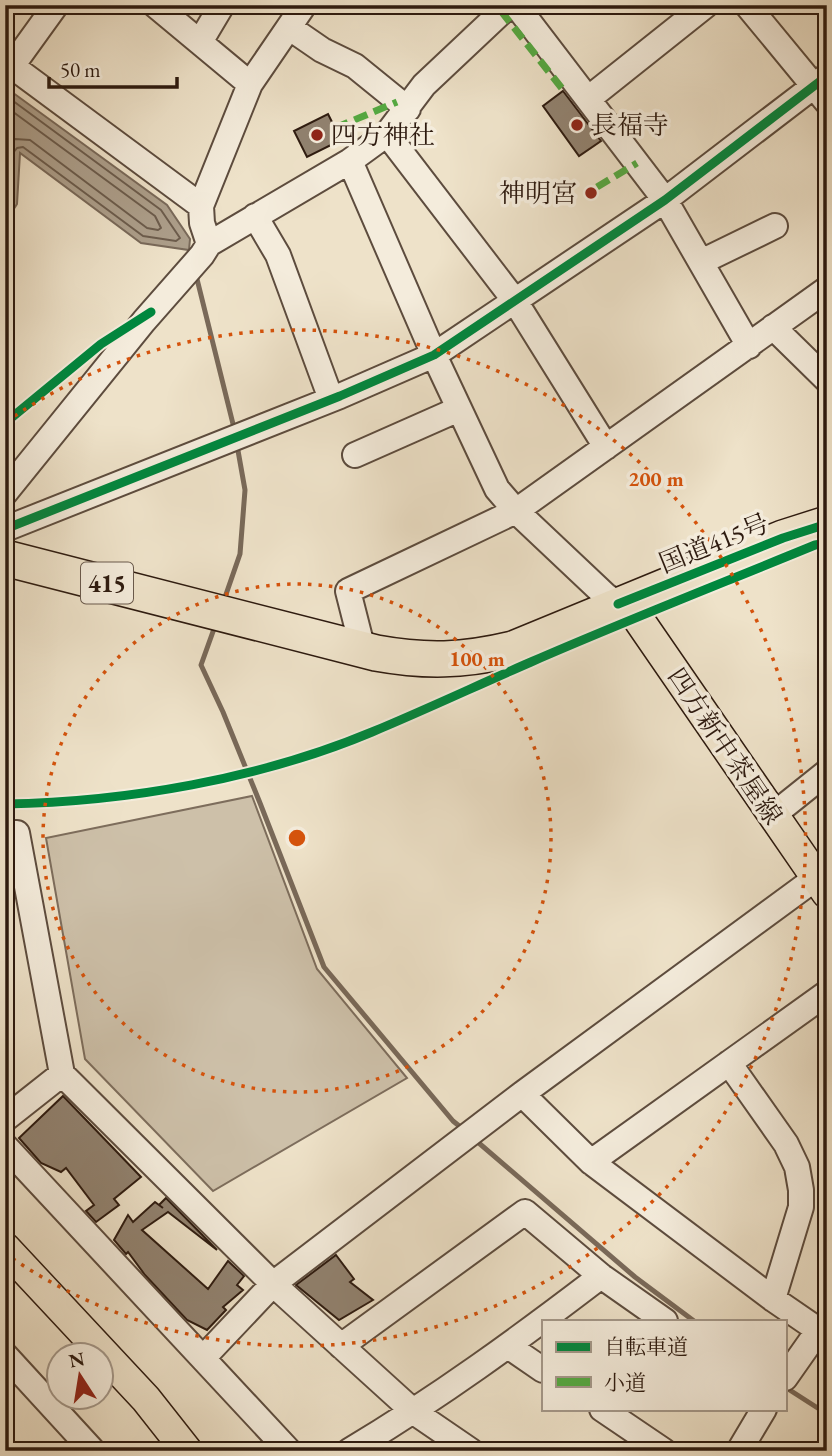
<svg xmlns="http://www.w3.org/2000/svg" width="832" height="1456" font-family="'EB Garamond','Noto Serif JP',serif">
	<rect width="100%" height="100%" fill="#eee2c9"/>
	<filter id="stains"><feTurbulence type="fractalNoise" baseFrequency=".00286" numOctaves="4"/><feColorMatrix values="0 0 0 0 .2 0 0 0 0 .09 0 0 0 0 .02 0 0 0 .5 -.17"/></filter>
	<radialGradient id="worn" r=".72"><stop offset=".6" stop-color="#630" stop-opacity="0"/><stop offset="1" stop-color="#630" stop-opacity=".3"/></radialGradient>
	<!-- green -->
	<path fill="#cdc0a9" stroke="#7d6d5c" stroke-width="2" d="M252,796L317,969L407,1078L213,1191L85,1059L46,838Z"/>
	<!-- water -->
	<path fill="#ac9e8a" stroke="#796959" stroke-width="2" d="M5,87L167,205L190,239L189,250L141,243L20,153L17,204L5,223Z"/>
	<g fill="none" stroke-linecap="round" stroke-linejoin="round">
		<!-- shore -->
		<path stroke="#6c5c4c" stroke-width="2" d="M5,95L161,210L180,238L176,241L143,236L23,147L17,148L13,153L10,202L5,209
			M5,106L155,216L161,228L158,230L147,228L30,140L15,139L5,149"/>
		<!-- stream -->
		<path stroke="#796959" stroke-width="5" d="M196,275L235,432
			M223,603L240,554L245,490L237,445
			M215,626L201,665L223,712L260,803L324,967L453,1121L463,1129
			M473,1138L635,1277L694,1321
			M785,1387L827,1414"/>
	</g>
	<!-- building -->
	<path fill="#918270" stroke="#2d1a0f" stroke-width="2" d="M563,91L601,141L579,156L543,106Z
		M328,114L341,140L307,157L294,131Z
		M63,1096L141,1177L114,1199L119,1205L96,1222L86,1211L94,1205L66,1168L61,1172L41,1163L19,1138Z
		M166,1198L217,1250L168,1212L142,1230L208,1289L228,1261L244,1276L237,1285L243,1290L223,1307L226,1310L207,1330L187,1320L145,1275L128,1252L126,1254L114,1240L128,1215L133,1222L155,1202L163,1208L159,1205Z
		M336,1255L354,1279L350,1282L373,1300L339,1320L296,1285Z"/>
	<g fill="none" stroke-linecap="round" stroke-linejoin="round">
		<!-- minor casing -->
		<g stroke="#5d4c3e" stroke-width="28">
			<path id="minor" d="M155,5L250,84
				M516,5L665,200L749,346
				M747,5L827,102
				M290,28L322,50L355,66L408,109
				M200,42L222,5
				M5,61L201,206
				M12,66L56,5
				M588,99L706,5
				M387,134L515,301L606,447
				M350,161L434,355L497,489L516,511L605,595L618,604
				M255,216L278,255L331,399
				M209,244L202,223L201,206L250,84L304,5
				M701,262L775,226
				M773,327L827,380
				M355,455L459,409
				M5,493L144,321L202,255L209,244L350,161L387,134L424,85L509,5
				M5,529L340,396L434,355L665,200L827,76
				M363,650L348,591L516,511L827,289
				M772,816L827,772
				M5,833H17L62,1074L273,1284L414,1412L471,1451
				M729,1063L786,1144L797,1167L801,1190V1207L773,1299
				M522,1094L591,1162L773,1299L827,1336
				M5,1119L62,1074
				M5,1146L289,1451
				M591,1162L827,993
				M341,1346L525,1212L601,1276L665,1321
				M508,1346L543,1370
				M5,1355L93,1451
				M204,1357L273,1284L522,1094L816,878
				M785,1378L818,1331
				M602,1409L664,1451
				M349,1451C438,1398 520,1338 601,1276
				M739,1451L764,1409"/>
		</g>
		<!-- major casing -->
		<g stroke="#2d1a0f" stroke-width="33">
			<path id="major" d="M618,604L637,617L641,623L827,893
				M5,1248L146,1399L187,1451"/>
		</g>
		<!-- highway casing -->
		<g stroke="#2d1a0f" stroke-width="38">
			<path id="highway" d="M5,558L376,653C426,662 463,661 513,649L783,538L827,524"/>
		</g>
		<!-- minor -->
		<use href="#minor" stroke="#f4ecdc" stroke-width="24"/>
		<!-- major -->
		<use href="#major" stroke="#eee2c9" stroke-width="30"/>
		<!-- highway -->
		<use href="#highway" stroke="#eee2c9" stroke-width="35"/>
		<!-- quiet -->
		<path stroke="#54a941" stroke-width="7" stroke-dasharray="14 7" stroke-linecap="butt" d="M501,11L564,91
			M335,128L397,102
			M597,187L637,163"/>
		<!-- cycleway casing -->
		<g stroke="#f4ecdc" stroke-width="13">
			<path id="cycleway" d="M5,423L101,344L151,312
				M5,529L340,396L434,355L665,200L827,76
				M618,604L783,538L827,524
				M5,804C126,802 260,779 372,732C425,710 478,685 531,662C625,621 720,584 815,545L827,543"/>
		</g>
		<!-- cycleway -->
		<use href="#cycleway" stroke="#00873e" stroke-width="9"/>
	</g>
	<!-- distance rings -->
	<g fill="none" stroke="#d5530c" stroke-width="3.5" stroke-dasharray="3.5 7">
		<circle cx="297" cy="838" r="254"/>
		<path d="M6 422A508 508 0 1 1 6 1254"/>
	</g>
	<!-- markers -->
	<g fill="#8f2418" stroke="#f4ecdc" stroke-width="2.5">
		<circle cx="577" cy="125" r="7"/>
		<circle cx="317" cy="135" r="7"/>
		<circle cx="591" cy="193" r="7"/>
	</g>
	<g text-anchor="middle" dominant-baseline="central" stroke-width="7" stroke-linejoin="round" paint-order="stroke">
		<!-- shield labels -->
		<rect fill="#f4ecdc" stroke="#69594c" stroke-width="2" x="81" y="562.5" width="52" height="41" rx="5"/>
		<g font-size="24" font-weight="bold" fill="#2d1a0f">
			<text x="107" y="583">415</text>
		</g>
		<!-- poi labels -->
		<g font-size="26" fill="#2d1a0f" stroke="#f4ecdc" text-anchor="start">
			<text x="591" y="125">長福寺</text>
			<text x="331" y="135">四方神社</text>
			<text x="577" y="193" text-anchor="end">神明宮</text>
		</g>
		<!-- street labels -->
		<g font-size="26" fill="#2d1a0f" stroke="#f4ecdc">
			<text transform="translate(714 543) rotate(-22)">国道415号</text>
			<text transform="translate(725 746) rotate(56)">四方新中茶屋線</text>
		</g>
	</g>
	<circle cx="297" cy="838" r="10" fill="#d5530c" stroke="#f4ecdc" stroke-width="3.5"/>
	<g font-size="21" text-anchor="middle" font-weight="bold" fill="#d5530c" stroke="#f4ecdc" stroke-width="7" stroke-linejoin="round" paint-order="stroke">
		<text x="656" y="486">200 m</text>
		<text x="477" y="666">100 m</text>
	</g>
	<!-- margin -->
	<rect width="832" height="1456" fill="none" stroke="#eee2c9" stroke-width="28"/>
	<rect x="7" y="7" width="818" height="1442" fill="none" stroke="#2d1a0f" stroke-width="3.5"/>
	<rect x="14" y="14" width="804" height="1428" fill="none" stroke="#2d1a0f" stroke-width="2"/>
	<!-- legend -->
	<rect x="542" y="1320" width="245" height="91" fill="#f4ecdc" stroke="#a4988a" stroke-width="2"/>
	<rect x="556" y="1342" width="35" height="10" fill="#00873e" stroke="#a4988a" stroke-width="2"/>
	<text x="604" y="1354" font-size="21" fill="#2d1a0f">自転車道</text>
	<rect x="556" y="1377" width="35" height="10" fill="#54a941" stroke="#a4988a" stroke-width="2"/>
	<text x="604" y="1390" font-size="21" fill="#2d1a0f">小道</text>
	<!-- north arrow -->
	<g transform="translate(80 1376) rotate(348)"><circle r="33" fill="#f4ecdc" stroke="#a4988a" stroke-width="2"/>
	<path d="M0-5L12 26L0 18L-12 26Z" fill="#8f2418"/>
	<text y="-10" font-size="19" font-weight="bold" text-anchor="middle" fill="#2d1a0f">N</text>
	</g>
	<!-- scale -->
	<path d="M49 77v10h128v-10" fill="none" stroke="#2d1a0f" stroke-width="3.5"/>
	<text x="60" y="77" font-size="21" fill="#2d1a0f" stroke="#f4ecdc" stroke-width="5" paint-order="stroke">50 m</text>
	<rect width="100%" height="100%" filter="url(#stains)"/>
	<rect width="100%" height="100%" fill="url(#worn)"/>
</svg>
